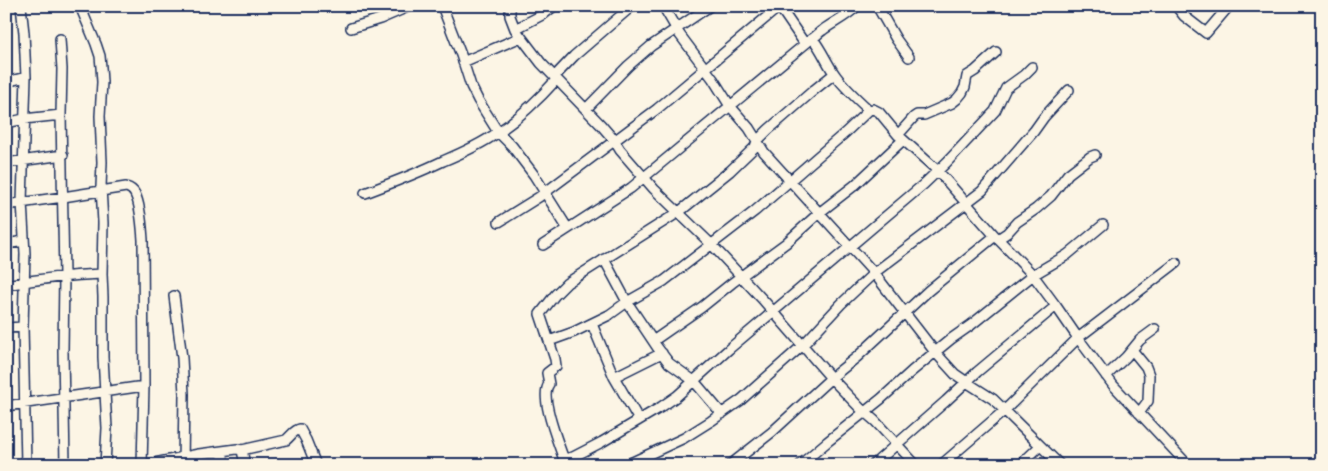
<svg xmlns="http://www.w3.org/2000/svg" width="1328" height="471" font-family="'Shantell Sans',sans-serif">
	<rect width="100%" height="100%" fill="#fcf5e5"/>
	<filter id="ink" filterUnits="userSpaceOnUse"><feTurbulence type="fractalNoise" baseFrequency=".02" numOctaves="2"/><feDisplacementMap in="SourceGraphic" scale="10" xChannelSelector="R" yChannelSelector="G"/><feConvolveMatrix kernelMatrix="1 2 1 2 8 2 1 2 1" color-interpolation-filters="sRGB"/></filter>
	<g filter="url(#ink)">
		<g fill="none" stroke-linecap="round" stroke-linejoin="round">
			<!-- minor casing -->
			<g stroke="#1b2f5e" stroke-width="12">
				<path id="minor" d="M21,6L24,33L26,77L22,202L25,254L23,327L26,465
					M80,6L96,44L100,56L101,67L102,82L100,116L102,162L101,187L103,223L102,274L103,297V357L107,428L105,465
					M442,6L461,55L471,86L478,100L498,132L512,146L534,175L568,229
					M510,6V16L515,29L541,63L601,125L614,140L620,150L654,189L712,245L764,301L831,378L860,408L875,421L916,465
					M663,6L680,35L713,79L730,106L749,128L764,152L874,273L935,352L955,374L971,385L993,399L1060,465
					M779,6L805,44
					M877,6L896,39L909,57
					M1176,6L1184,16L1206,33L1229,6
					M351,28L380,19L410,6
					M515,29L544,14L554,6
					M60,39L62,69L61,115L64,276L63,351L65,465
					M813,39C822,50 827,64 836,76C845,88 857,99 869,110L873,109L879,112L898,135L938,171L995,236L1033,275L1056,306L977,372L946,401L873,465
					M463,62L521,37
					M834,74L814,90L768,130L757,141L755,147L730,171L679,212L567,283L555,295L540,314L549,341L574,332L609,315L627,302L664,281L755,211L846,132L869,110
					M555,76L574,56L632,6
					M6,82L26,77
					M586,109L628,66L651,46L710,6
					M6,123L24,119L61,115
					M898,135L914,117L917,115H924L952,103L957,99L962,93L965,87L967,76L975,71L996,52
					M6,163L63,155
					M365,193C392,183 418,173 443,161C462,153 480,145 497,133C519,118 540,98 557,79
					M6,205L63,197L126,187C130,188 133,190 135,194C141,206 142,227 143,240L144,386L142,465
					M499,222L539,197L657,109L780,6
					M998,239L1007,233L1017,222L1036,209L1051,196L1068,174L1090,157L1095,155
					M6,244L24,241
					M543,245L631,188L810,40C815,38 818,33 823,30C834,22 847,16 857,6
					M604,259L627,302L657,347L669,363L694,381L722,414
					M6,285C38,279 69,275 102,274
					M174,296L182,358L184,394L183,465
					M1056,306L1078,338L1113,385L1188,465
					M592,324L614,377L639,420
					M6,328L23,327
					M549,341L555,359L556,366L547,373L549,384C539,396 558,442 563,457L564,459L573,457L602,442L661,407L677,396L729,349L924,184L947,162L995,111L1006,88L1024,75L1032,67
					M653,341L702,307L732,283L786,243L819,213L855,185L903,140
					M1133,351L1146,367L1149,375L1148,401L1139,413
					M1106,376L1126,357L1140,340L1155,329
					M614,377L662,353
					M6,406L144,386
					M242,450L286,440C291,436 294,430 300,429L306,440L316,465
					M223,451V465
					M145,465L199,454L237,449L242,450L245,465
					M626,465L684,438L711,421L741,400L803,345L841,304L874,273L982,191L1034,131L1044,117L1069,90
					M730,465L772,432L831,378L857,357L928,291L995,236
					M800,465L827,442L881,399L912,371L951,339L971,325L1033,275L1067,255L1103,225
					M941,465L1005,410L1078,338L1176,263
					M1020,465L1040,446"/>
			</g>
			<!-- minor -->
			<use href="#minor" stroke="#fcf5e5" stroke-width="9"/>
		</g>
	</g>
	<!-- margin -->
	<rect width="1328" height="471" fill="none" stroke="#fcf5e5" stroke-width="25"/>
	<rect x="12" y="12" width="1303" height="446" fill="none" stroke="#1b2f5e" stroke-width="2" filter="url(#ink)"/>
</svg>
